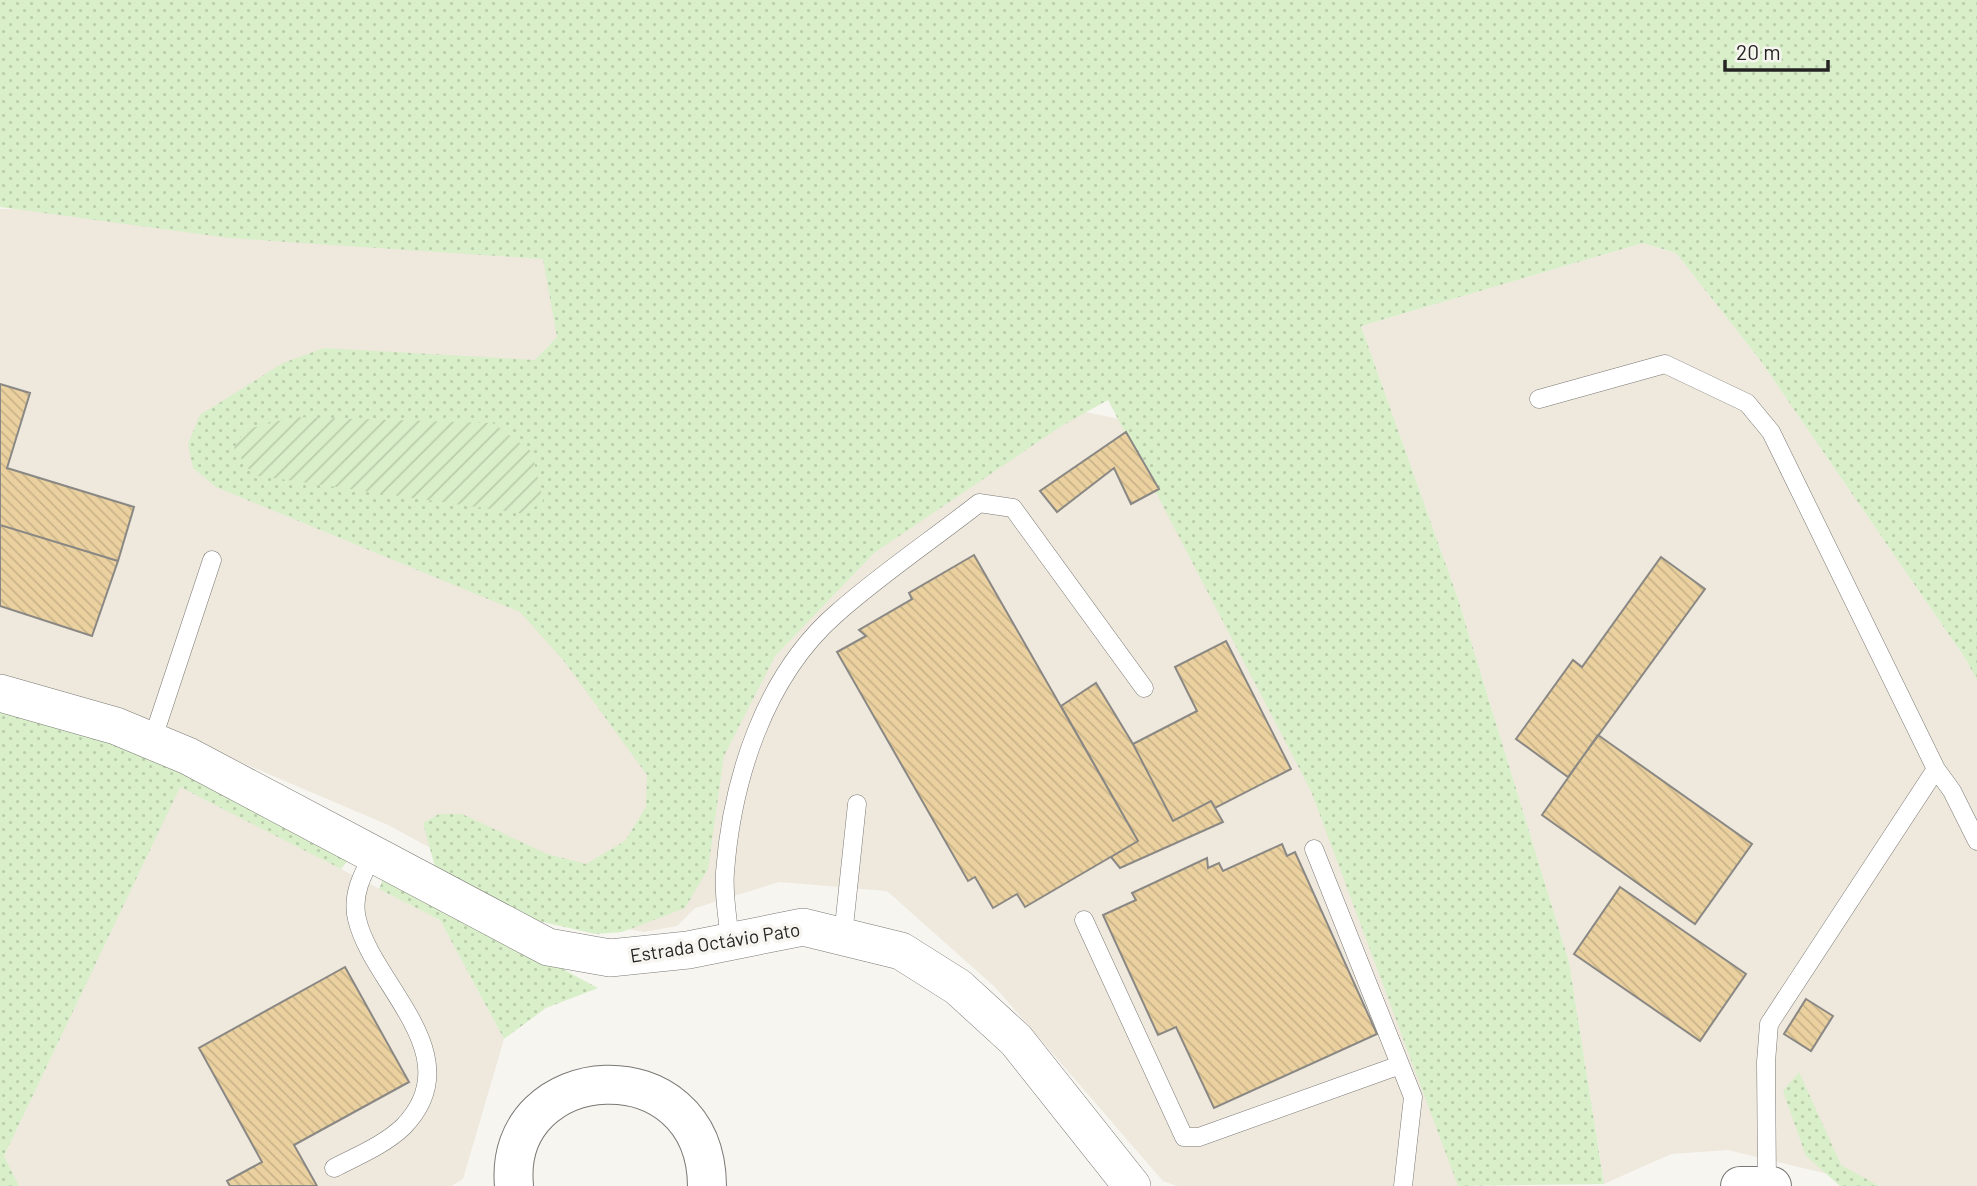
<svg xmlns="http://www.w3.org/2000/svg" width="1977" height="1186" font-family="Barlow,sans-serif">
	<defs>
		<pattern id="grass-dots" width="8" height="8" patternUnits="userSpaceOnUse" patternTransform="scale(1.75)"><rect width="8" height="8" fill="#d9efc9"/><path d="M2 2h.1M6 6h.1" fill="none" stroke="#bacdac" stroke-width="1.8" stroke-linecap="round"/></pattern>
		<pattern id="garden-furrows" width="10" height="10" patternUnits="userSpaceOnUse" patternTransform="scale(1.75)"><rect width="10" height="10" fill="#d9efc9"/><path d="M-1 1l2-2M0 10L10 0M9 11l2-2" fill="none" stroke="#bacdac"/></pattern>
		<pattern id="building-back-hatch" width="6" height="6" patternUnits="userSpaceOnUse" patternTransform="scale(1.75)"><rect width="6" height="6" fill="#ebd19f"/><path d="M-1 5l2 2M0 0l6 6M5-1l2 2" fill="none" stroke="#c9b389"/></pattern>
	</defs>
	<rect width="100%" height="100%" fill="#f7f5f0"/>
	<!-- built -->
	<path fill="#eee8dd" d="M0,209L184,213L556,247L781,556L1061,407L1134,422L1321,780L1468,1186H1177L1163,1181L995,987L887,891L779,882L695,908L677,926L644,932L557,916L388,825L116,709L0,679Z
		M1643,243L1676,253L1760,360L1965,658L1977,680V1186H1861L1848,1179L1728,1150L1671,1154L1604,1184L1569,962L1458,599L1361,326Z
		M180,786L440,920L504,1039L463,1179L451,1186H19L4,1156Z"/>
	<!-- grass -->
	<path fill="url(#grass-dots)" d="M0,0H1977V680L1965,658L1760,360L1676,253L1643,243L1361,326L1458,599L1569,962L1604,1184L1458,1186L1311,791L1108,400L1063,425L874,553L775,656L724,756L708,869L685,908L622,932L595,934L526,918L435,867L423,823L439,814H462L547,854L586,864L625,841L646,807L647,775L564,661L520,612L216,487L193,468L188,444L200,415L283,363L324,348L535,360L557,337L543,259L229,238L0,207Z
		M0,707L161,760L348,860L341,869L180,787L4,1156L19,1186H0Z
		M385,874L598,988L546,1008L504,1039L440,920L379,889Z
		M1799,1072L1841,1165L1879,1186H1840L1806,1156L1783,1091Z"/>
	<!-- garden -->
	<path fill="url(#garden-furrows)" d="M294,417L493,423L532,452L543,501L525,514L253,475L234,448L245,430Z"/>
	<!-- building -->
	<path fill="url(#building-back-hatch)" stroke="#8a8884" stroke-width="2" d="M0,384L30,393L7,468L134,507L118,561L0,525Z
		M1126,432L1159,489L1131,504L1114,468L1057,512L1040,491Z
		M0,525L118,561L92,636L0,606Z
		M974,555L1138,841L1025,907L1017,894L993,908L975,877L968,881L837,652L866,636L859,630L912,599L909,593Z
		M1661,557L1705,589L1568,777L1516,739L1573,660L1582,667Z
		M1226,641L1291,769L1215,808L1211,801L1173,821L1133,744L1197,711L1175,667Z
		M1096,683L1133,744L1173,821L1211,801L1223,822L1120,868L1111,857L1138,841L1061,706Z
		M1598,735L1752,844L1695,924L1542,815Z
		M1282,844L1287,856L1295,852L1377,1034L1214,1108L1176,1027L1158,1035L1103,915L1136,900L1132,893L1207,858L1208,868L1219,863L1223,871Z
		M1620,887L1746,974L1700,1041L1574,954Z
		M345,967L409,1082L294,1145L317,1186H230L227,1181L262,1162L199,1048Z
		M1806,999L1833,1016L1811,1051L1784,1034Z"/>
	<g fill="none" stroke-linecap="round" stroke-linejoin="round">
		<!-- service casing -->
		<g stroke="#7a7874" stroke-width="19">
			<path id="service" d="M1539,399L1665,364L1747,403L1771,432L1936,769L1769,1024L1766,1062L1767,1185
				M152,741L212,560
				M1936,769L1952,791L1977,841
				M1314,849L1413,1097L1403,1186
				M1084,920L1184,1137H1199L1400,1065
				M843,936L857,804
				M730,941C728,919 723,894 725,872C732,780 764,677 836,614C881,574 932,540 979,503L1013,508L1144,688
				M334,1168C357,1156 384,1145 403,1127C473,1056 372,985 357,919C351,895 363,873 374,853"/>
		</g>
		<!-- minor casing -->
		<g stroke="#7a7874" stroke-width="38">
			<path id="minor" d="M0,693L116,726L188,756L548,947L610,958L688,950L803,927L901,951L958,987L1016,1040L1132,1186"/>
		</g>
		<!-- tertiary casing -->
		<g stroke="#7a7874" stroke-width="40">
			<path id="tertiary" d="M514,1186C502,1058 706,1044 707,1186
				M1740,1186H1772"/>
		</g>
		<!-- service -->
		<use href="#service" stroke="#fff" stroke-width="18"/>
		<!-- minor -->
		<use href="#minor" stroke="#fff" stroke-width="37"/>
		<!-- tertiary -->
		<use href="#tertiary" stroke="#fff" stroke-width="38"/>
	</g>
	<g text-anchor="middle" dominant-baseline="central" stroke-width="7" stroke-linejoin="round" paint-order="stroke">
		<!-- street labels -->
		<g font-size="19" fill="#252423" stroke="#f7f5f0">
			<text transform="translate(715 942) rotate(-9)">Estrada Octávio Pato</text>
		</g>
	</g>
	<!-- scale -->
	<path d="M1725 60v10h103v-10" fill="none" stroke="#252423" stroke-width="3.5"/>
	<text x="1736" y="60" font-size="21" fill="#252423" stroke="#f7f5f0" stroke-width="5" paint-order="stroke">20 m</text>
</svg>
